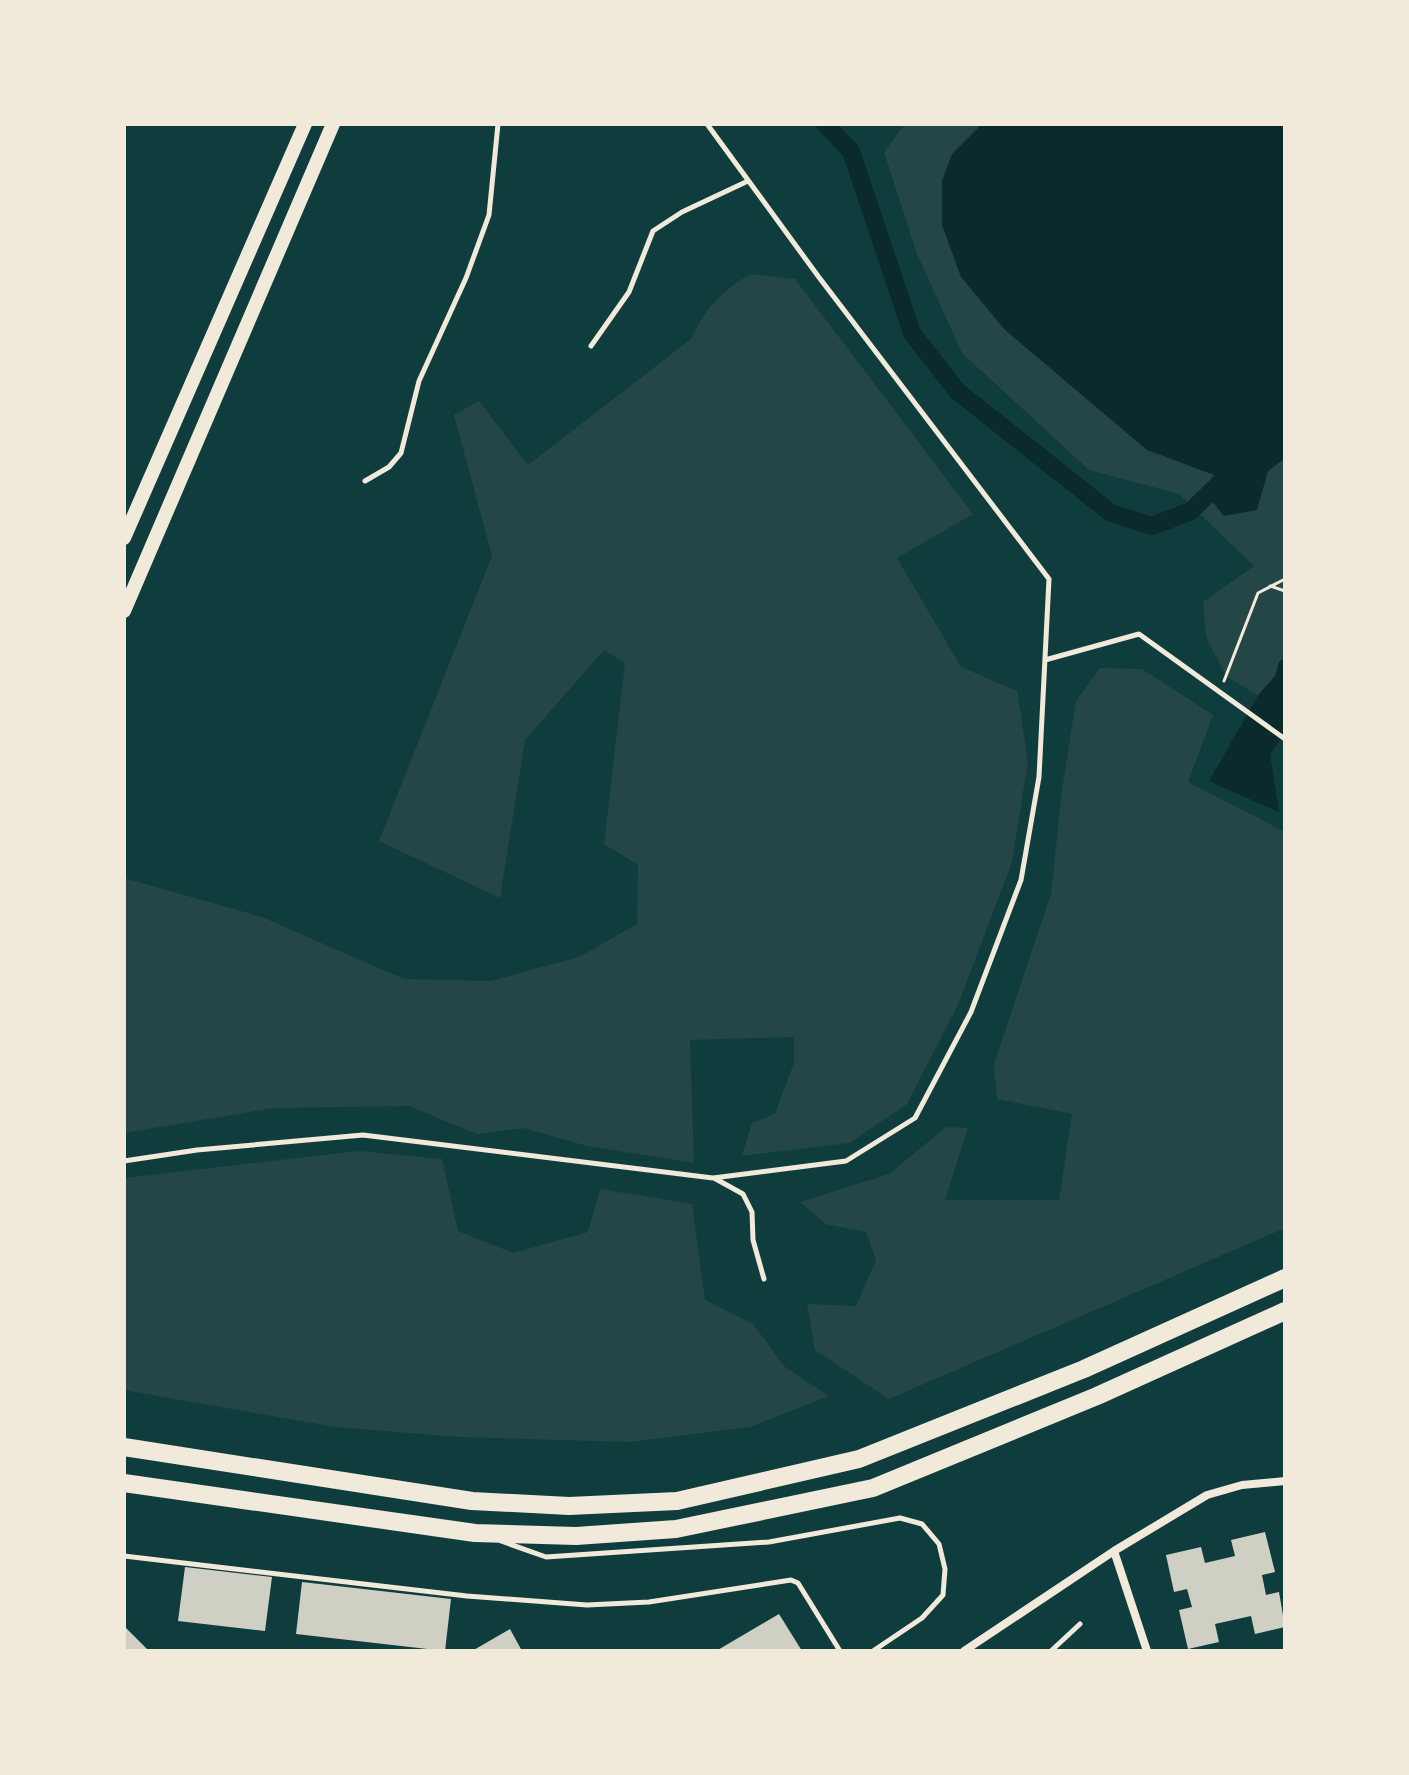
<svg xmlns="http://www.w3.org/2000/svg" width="1409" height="1775" font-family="'Nunito Sans',sans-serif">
	<rect width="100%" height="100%" fill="#0f3d3e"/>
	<!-- green -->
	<path fill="#244646" d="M905,124H1285V712L1226,676L1206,637L1203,602L1254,566L1179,494L1089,470L962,353L917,254L884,152Z
		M750,274L795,279L973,514L897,558L961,667L1017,691L1028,761L1012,862L958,1005L907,1104L849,1143L742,1156L752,1123L775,1114L794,1063V1037L690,1040L694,1163L587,1146L524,1128L477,1134L409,1106L274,1108L124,1133V878L262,917L404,979L491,981L579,957L637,924L638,865L604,844L625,663L604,650L525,740L500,898L379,841L492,556L454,415L479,401L528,465L691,339C707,306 719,294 750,274Z
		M1100,668L1142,669L1213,715L1188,782L1285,832V1228L889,1399L815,1350L807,1304L856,1306L876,1260L866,1232L826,1224L800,1202L889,1174L946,1127L968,1128L945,1200H1059L1072,1114L997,1099L994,1064L1051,894L1062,790L1076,701Z
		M359,1151L442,1159L458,1231L513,1253L588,1232L600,1189L692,1204L705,1300L753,1324L785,1367L829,1396L750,1427L630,1442L460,1437L335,1427L124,1390V1178Z"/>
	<!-- water -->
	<path fill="#0a2a2b" d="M982,124H1285V458L1268,471L1257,510L1224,516L1203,490L1214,475L1147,450L1005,330L961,277L942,225V181L952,154Z
		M1285,657V733L1270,754L1279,812L1209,781L1259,694L1275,676L1279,662Z"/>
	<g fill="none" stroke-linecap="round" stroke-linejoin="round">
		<!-- canal -->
		<path stroke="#0a2a2b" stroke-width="18" d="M825,124L851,151L912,333L957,391L1111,513L1152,526L1191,511L1224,479"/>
	</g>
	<!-- building -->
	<path fill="#cfcfc3" d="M1265,1532L1275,1572L1262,1575L1266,1595L1279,1592L1285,1627L1255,1634L1251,1616L1215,1624L1219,1642L1188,1649L1179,1610L1192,1607L1187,1589L1174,1592L1166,1555L1201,1547L1205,1563L1235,1556L1231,1540Z
		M185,1567L272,1577L265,1631L178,1621Z
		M302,1582L451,1599L445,1651L296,1634Z
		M779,1614L802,1651H716Z
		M124,1626L149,1651H124Z
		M510,1629L522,1651H472Z"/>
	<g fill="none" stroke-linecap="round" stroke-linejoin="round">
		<!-- path -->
		<path stroke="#f1e9da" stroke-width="3" d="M1270,586L1285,591
			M1224,681L1258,593L1285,579"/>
		<!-- service -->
		<path stroke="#f1e9da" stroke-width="5" d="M591,346L629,292L653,231L682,212L748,181
			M365,481L389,467L401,453L419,381L466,278L489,215L498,124
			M1045,660L1139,634L1285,739
			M124,1161L197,1150L363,1135L713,1178L846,1161L915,1118L971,1012L1021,880L1039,777L1049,579L818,276L707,124
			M714,1178L743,1194L752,1212L753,1240L764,1279
			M501,1541L546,1557L769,1542L900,1518L922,1524L939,1544L945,1569L943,1595L922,1618L873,1651
			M124,1556L467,1596L587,1605L649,1602L791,1580L798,1583L840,1651
			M1051,1651L1080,1624"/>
		<!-- minor -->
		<path stroke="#f1e9da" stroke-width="8" d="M1114,1551L1147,1651
			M964,1651L1114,1551L1207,1495L1242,1485L1285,1481"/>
		<!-- secondary -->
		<path stroke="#f1e9da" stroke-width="14" d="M124,538L305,124
			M124,611L333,124"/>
		<!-- motorway -->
		<path stroke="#f1e9da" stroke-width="18" d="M124,1447L472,1501L569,1506L677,1501L859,1459L1084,1369L1285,1278
			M124,1483L475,1533L576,1536L676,1529L873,1488L1097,1396L1285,1311"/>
	</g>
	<!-- border -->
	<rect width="1409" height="1775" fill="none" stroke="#f1e9da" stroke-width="252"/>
</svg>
